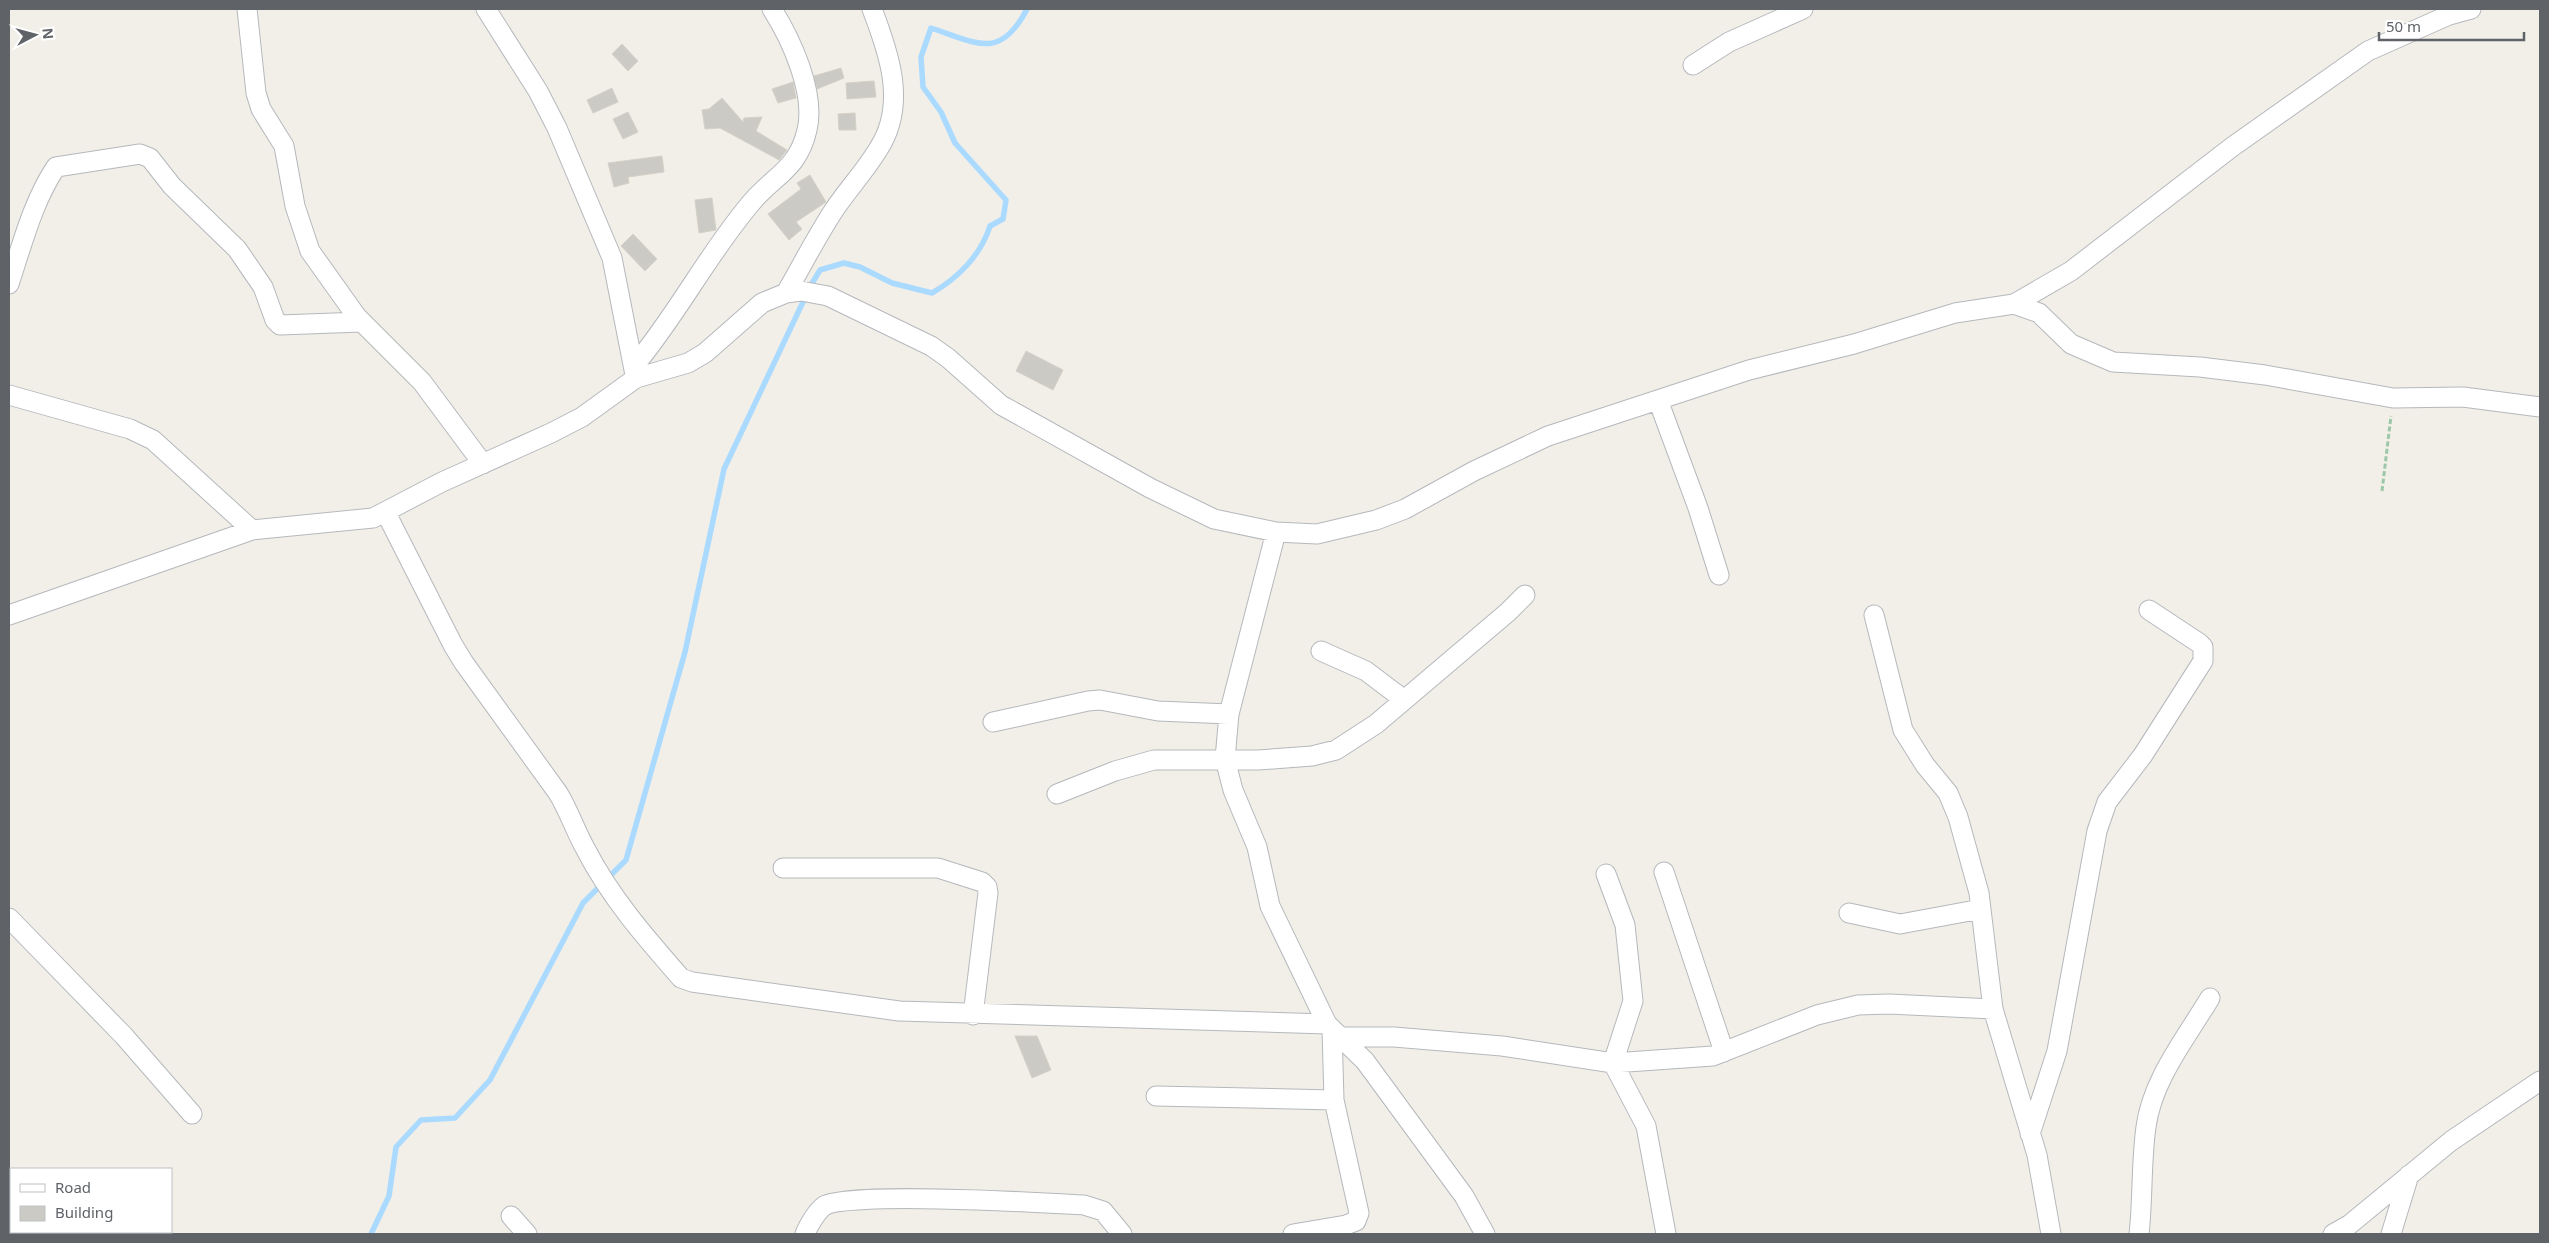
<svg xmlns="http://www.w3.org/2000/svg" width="2549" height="1243" font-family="'Noto Sans',sans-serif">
	<rect width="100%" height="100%" fill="#f1efe8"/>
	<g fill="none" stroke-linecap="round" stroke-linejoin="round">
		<!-- stream -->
		<path stroke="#aadaff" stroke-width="5.5" d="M371,1234L389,1196L396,1147L421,1120L455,1118L490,1080L583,903L626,860L685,652L724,469L811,285L820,270L844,263L860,267L892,283L932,293C958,278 981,255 990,226L1003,219L1006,200L955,143L941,112L923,87L921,57L931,28C977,43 1000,61 1027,9"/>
	</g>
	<!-- building -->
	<path fill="#cccac5" stroke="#d6d1c6" d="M622,44L638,61L628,71L612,54Z
		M841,68L844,78L817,89L814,76Z
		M874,81L876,97L847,99L846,83Z
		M793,82L796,98L778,103L772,89Z
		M612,88L618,102L593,113L587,100Z
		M722,98L743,122L744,118L762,117L756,131L787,150L779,160L720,128L705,129L702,110L709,109Z
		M628,112L638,132L623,139L613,119Z
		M855,113L856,130H839L838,114Z
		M662,156L664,172L628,177L629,183L614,187L608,163Z
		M810,175L826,202L796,222L802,229L789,240L768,214L801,189L797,183Z
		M712,198L716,230L699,233L695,200Z
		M633,234L657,259L645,271L621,246Z
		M1026,351L1063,370L1053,390L1016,371Z
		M1015,1036H1037L1051,1070L1032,1078Z"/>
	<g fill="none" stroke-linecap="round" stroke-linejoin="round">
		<!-- street casing -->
		<g stroke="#b5b8bc" stroke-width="21">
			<path id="street" d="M247,9L256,93L261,109L284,146L295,206L310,251L357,317L422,382L483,464
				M486,9L538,91L557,128L612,258L635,375
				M1693,65L1729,42L1803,9
				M9,284C22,245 33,201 56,167L140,154L150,158L172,186L237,249L263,287L275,320L280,325L361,322
				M786,293C802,265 817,236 834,210C848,189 866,170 879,148C907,104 889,53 872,9
				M2014,304L2071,271L2232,147L2368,51L2449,15L2471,9
				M634,366C677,315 707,255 751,203C773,176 798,170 807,130C816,93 791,39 772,9
				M9,395L130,429L153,440L252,530
				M1658,400L1698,508L1719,575
				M386,513L453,645L464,663L558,793C569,811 575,830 585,848C610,897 646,938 681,978L692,982L899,1011L1327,1024
				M1276,532L1229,714L1225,759L1233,790L1257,847L1270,906L1327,1024L1365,1061L1464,1196L1485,1234
				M9,615L252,530L373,518L442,482L551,433L582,417L636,378L688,363L705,353L762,303L786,293L801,291L828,296L931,346L948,358L1001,405L1150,488L1214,519L1276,532L1317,534L1376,520L1405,509L1474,471L1548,436L1749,370L1854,344L1955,313L2014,304L2039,313L2071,344L2113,362L2200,367L2265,375L2393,398L2463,397L2540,407
				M1874,615L1903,730L1925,765L1948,793L1958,817L1979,893L1993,1009L2037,1155L2051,1234
				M1321,651L1366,671L1403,699
				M993,722L1088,701L1100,700L1158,711L1229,714
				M1057,794L1115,771L1154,760H1258L1312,756L1336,750L1376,724L1508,612L1525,595
				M783,868H938L982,882L987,887L988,893L973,1015
				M1664,872L1724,1052
				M1606,874L1625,925L1633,1001L1613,1063L1646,1126L1666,1234
				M1849,913L1900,924L1981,909
				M9,918L124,1036L192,1114
				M1340,1037H1394L1502,1046L1613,1063L1713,1056L1817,1015L1858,1005L1889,1004L1993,1009
				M1156,1096L1334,1100
				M2030,1134L2057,1051L2097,831L2107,802L2143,755L2203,661V647L2199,643L2149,610
				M511,1216L527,1234
				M805,1234C808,1226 817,1211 824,1206C846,1191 1047,1203 1084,1205L1103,1211L1122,1234
				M1293,1234L1346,1225L1356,1221L1359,1213L1334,1100L1332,1029
				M2139,1234C2143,1199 2141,1163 2146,1127C2152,1080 2186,1038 2210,998
				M2333,1234L2349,1225L2451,1141L2540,1081
				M2391,1234L2409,1175"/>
		</g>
		<!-- path -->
		<path stroke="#9cc7a9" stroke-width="3" stroke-dasharray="5 2.5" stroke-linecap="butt" d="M2382,491L2391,416"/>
		<!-- street -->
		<use href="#street" stroke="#fff" stroke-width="19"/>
	</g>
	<!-- border -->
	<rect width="2549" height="1243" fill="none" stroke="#5f6368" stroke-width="20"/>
	<!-- legend -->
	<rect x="10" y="1168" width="162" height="65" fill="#ffffff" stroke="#bfc1c3"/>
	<rect x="20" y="1184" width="25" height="8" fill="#ffffff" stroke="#bfc1c3"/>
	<text x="55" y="1193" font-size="15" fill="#5f6368">Road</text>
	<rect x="20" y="1206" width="25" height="15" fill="#cccac5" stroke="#bfc1c3"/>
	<text x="55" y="1218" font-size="15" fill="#5f6368">Building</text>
	<!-- north arrow -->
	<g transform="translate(35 35) rotate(84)" stroke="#ffffff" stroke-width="4" paint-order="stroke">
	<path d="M0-4L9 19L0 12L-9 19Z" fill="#5f6368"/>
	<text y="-8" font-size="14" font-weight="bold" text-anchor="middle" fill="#5f6368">N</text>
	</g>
	<!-- scale -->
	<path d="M2379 32v8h145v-8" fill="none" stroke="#5f6368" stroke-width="2.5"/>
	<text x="2386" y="32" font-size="15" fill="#5f6368" stroke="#ffffff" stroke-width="4" paint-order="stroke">50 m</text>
</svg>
